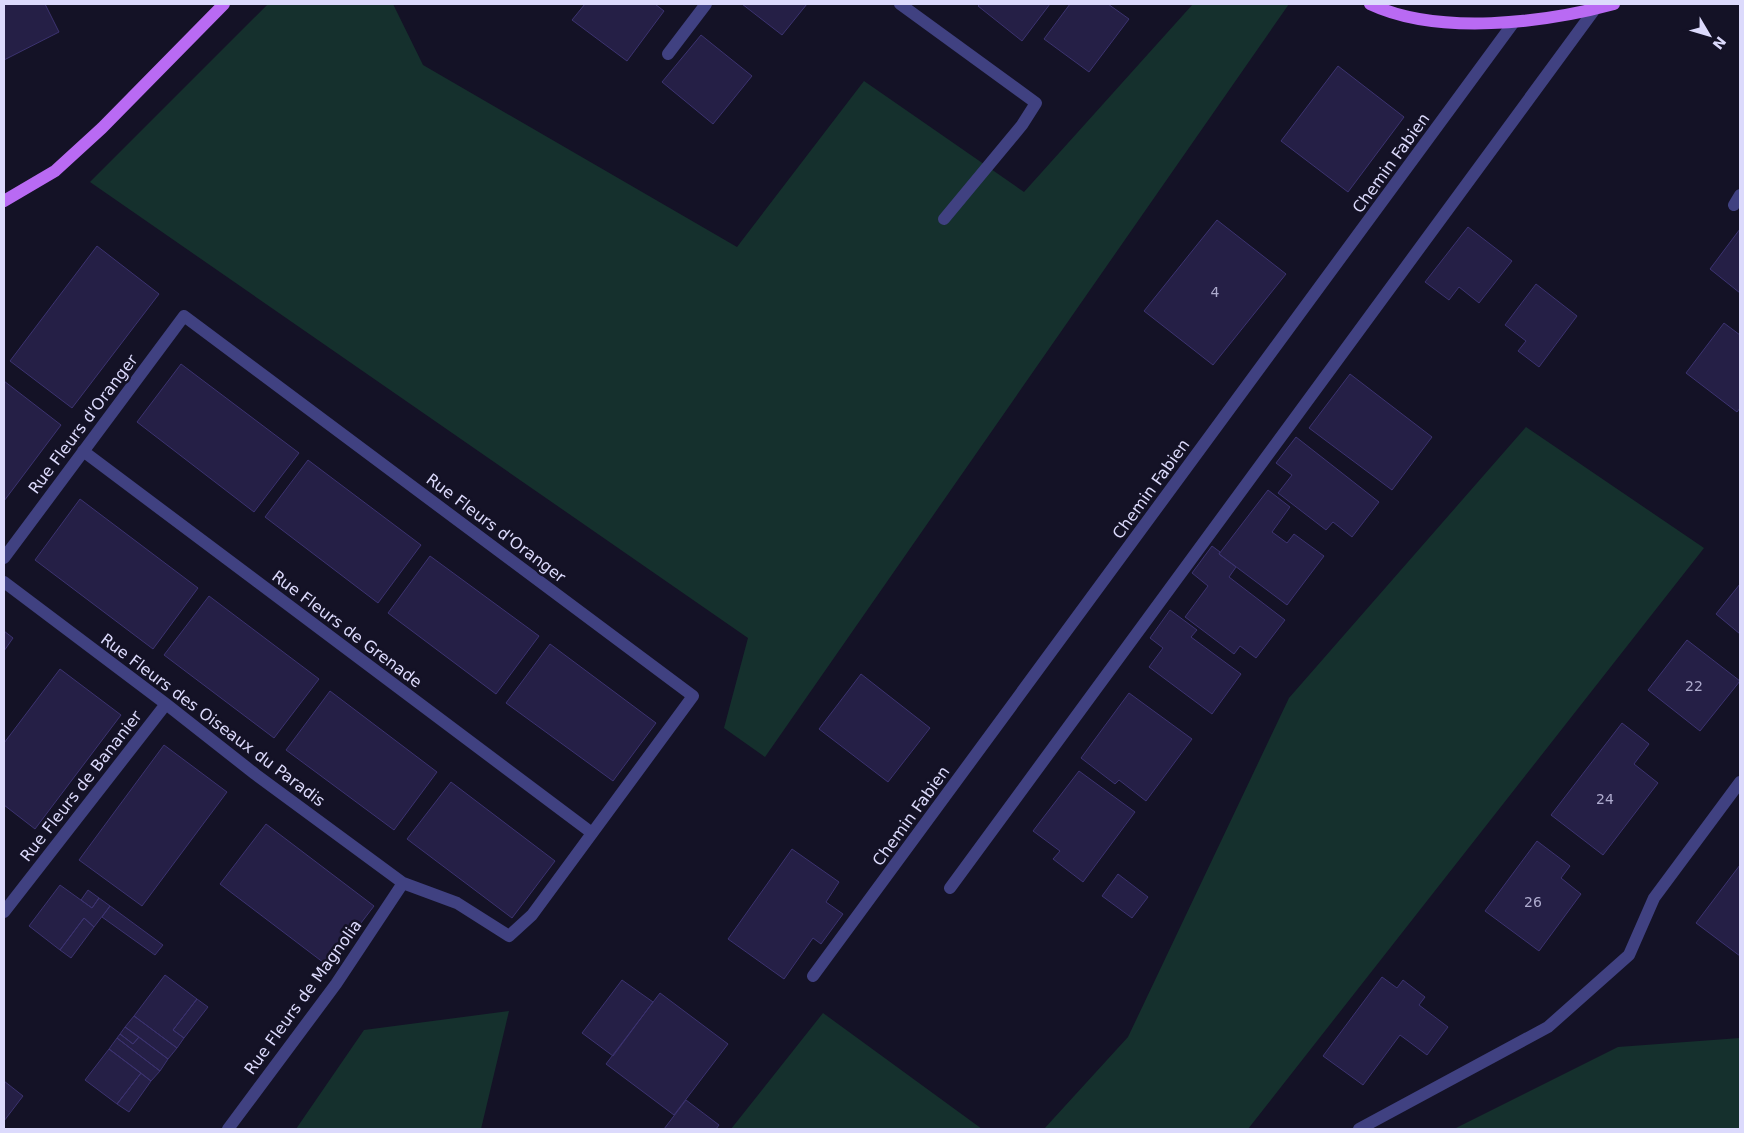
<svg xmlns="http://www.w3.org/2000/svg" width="1744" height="1133" font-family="'DejaVu Sans',sans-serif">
	<rect width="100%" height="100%" fill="#141226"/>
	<!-- green -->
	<path fill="#15302d" d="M268,4H393L423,65L737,247L864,81L1024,192L1193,4H1289L765,757L724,728L748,638L90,182Z
		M1526,427L1704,548L1248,1129H1044L1128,1037L1289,698Z
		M509,1011L481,1129H296L364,1030Z
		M823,1013L982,1129H731Z
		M1740,1038V1129H1454L1618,1047Z"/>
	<!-- building -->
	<path fill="#251f46" stroke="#3c3370" d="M4,4H45L59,32L4,60Z
		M585,4H655L664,11L627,61L572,20Z
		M742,4H807L782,35Z
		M980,4H1050L1022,41L978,6Z
		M1070,4H1108L1129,19L1089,72L1044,39Z
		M701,35L752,76L713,124L662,82Z
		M1338,66L1404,117L1348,192L1281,141Z
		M1217,220L1286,274L1213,365L1144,311Z
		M1468,227L1512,261L1479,303L1459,287L1449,300L1425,282Z
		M1740,229V293L1710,269Z
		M97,246L159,294L72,408L10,361Z
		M1536,284L1577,316L1539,367L1518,351L1526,341L1505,325Z
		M1724,323L1740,335V408L1737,412L1686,373Z
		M181,364L299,453L254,512L137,422Z
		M1350,374L1432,437L1392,490L1309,428Z
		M4,381L61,425L4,501Z
		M1296,437L1379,502L1352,537L1333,522L1326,530L1278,493L1292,475L1276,463Z
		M308,460L421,545L378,603L265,517Z
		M1268,490L1290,507L1272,532L1287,543L1294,534L1324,556L1287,605L1219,554Z
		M80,499L198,588L153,649L35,560Z
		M1212,546L1220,552L1219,554L1236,567L1229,577L1285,620L1256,658L1240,646L1234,654L1185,617L1208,586L1192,573Z
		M430,556L539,636L496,694L388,613Z
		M1740,584V634L1716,614Z
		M209,596L319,679L274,738L164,655Z
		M1170,610L1197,630L1191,637L1241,674L1212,714L1149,667L1163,648L1150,638Z
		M4,631L13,638L4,651Z
		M1687,640L1740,681L1700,731L1648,690Z
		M550,644L656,723L613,781L506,703Z
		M60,669L121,715L35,829L4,805V743Z
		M861,674L930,728L888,782L819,729Z
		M330,691L437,772L394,830L286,750Z
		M1129,693L1192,739L1146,801L1119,780L1115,784L1081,758Z
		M1622,723L1649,744L1634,764L1658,783L1603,855L1551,815Z
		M164,745L227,792L142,906L79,860Z
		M1079,771L1135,812L1083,882L1053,859L1060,851L1033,831Z
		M451,782L555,861L512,918L407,839Z
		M266,824L374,906L328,966L220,884Z
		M1537,841L1570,866L1561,878L1581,894L1539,951L1485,911Z
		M792,849L839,882L826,902L843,914L821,944L813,938L784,979L728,939Z
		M1740,865V956L1696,923Z
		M1118,874L1148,897L1132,918L1102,896Z
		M60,885L92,908L99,898L110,906L94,927L84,918L60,950L29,926Z
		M88,890L99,898L92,908L81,900Z
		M110,906L163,945L155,955L102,917Z
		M84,918L94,927L71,958L60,950Z
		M165,975L197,999L173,1030L184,1038L177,1048L134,1016Z
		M1382,977L1397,988L1403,980L1425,997L1419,1005L1448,1027L1427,1055L1400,1035L1363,1085L1323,1056Z
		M622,980L653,1002L613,1056L582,1033Z
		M660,993L728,1044L674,1115L606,1064Z
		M197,999L208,1007L184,1038L173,1030Z
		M134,1016L177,1048L168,1059L125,1027Z
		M125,1027L139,1037L133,1044L120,1034Z
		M120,1034L133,1044L139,1037L168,1059L160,1071L117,1038Z
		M117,1038L160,1071L151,1081L109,1049Z
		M109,1049L141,1073L117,1104L85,1080Z
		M141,1073L151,1081L129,1112L117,1104Z
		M4,1081L23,1096L4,1121Z
		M686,1100L719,1125L716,1129H664Z"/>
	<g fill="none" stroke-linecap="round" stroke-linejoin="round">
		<!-- minor -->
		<path stroke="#404181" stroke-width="12" d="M900,4L1036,103L1022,125L944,219
			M668,54L706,4
			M1734,205L1740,195
			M83,451L592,833
			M4,558L184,316L693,696L532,915L509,936L457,903L403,883L255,774L166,704L4,582
			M950,888L1595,9
			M4,912L166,704
			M813,976L1514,22
			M228,1129L336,984L403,883
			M1359,1129L1548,1027L1629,955L1654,898L1740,782"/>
		<!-- major -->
		<path stroke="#b96af3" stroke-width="12" d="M1370,4C1438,36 1544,23 1614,4
			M4,201L55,171L102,128L224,4"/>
	</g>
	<g text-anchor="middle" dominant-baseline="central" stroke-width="5" stroke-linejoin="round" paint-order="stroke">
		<!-- number labels -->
		<g font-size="14" fill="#aeabce">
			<text x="1215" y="292">4</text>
			<text x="1694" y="686">22</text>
			<text x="1605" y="799">24</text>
			<text x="1533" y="902">26</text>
		</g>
		<!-- street labels -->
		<g font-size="16" fill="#dcdafc" stroke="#141226">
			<text transform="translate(1391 163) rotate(-54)">Chemin Fabien</text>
			<text transform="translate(83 424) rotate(-53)">Rue Fleurs d'Oranger</text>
			<text transform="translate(1151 489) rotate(-54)">Chemin Fabien</text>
			<text transform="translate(496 528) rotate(37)">Rue Fleurs d'Oranger</text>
			<text transform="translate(347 629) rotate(37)">Rue Fleurs de Grenade</text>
			<text transform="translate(213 720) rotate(37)">Rue Fleurs des Oiseaux du Paradis</text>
			<text transform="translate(81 786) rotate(-52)">Rue Fleurs de Bananier</text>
			<text transform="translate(911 816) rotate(-54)">Chemin Fabien</text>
			<text transform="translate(303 997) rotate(-54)">Rue Fleurs de Magnolia</text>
		</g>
	</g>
	<!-- border -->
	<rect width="1744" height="1133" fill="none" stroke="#dcdafc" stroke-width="10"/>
	<!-- north arrow -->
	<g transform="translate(1709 35) rotate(128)" stroke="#141226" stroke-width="4" paint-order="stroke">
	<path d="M0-4L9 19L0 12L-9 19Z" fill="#dcdafc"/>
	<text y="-8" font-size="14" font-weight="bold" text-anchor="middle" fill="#dcdafc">N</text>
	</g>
</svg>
